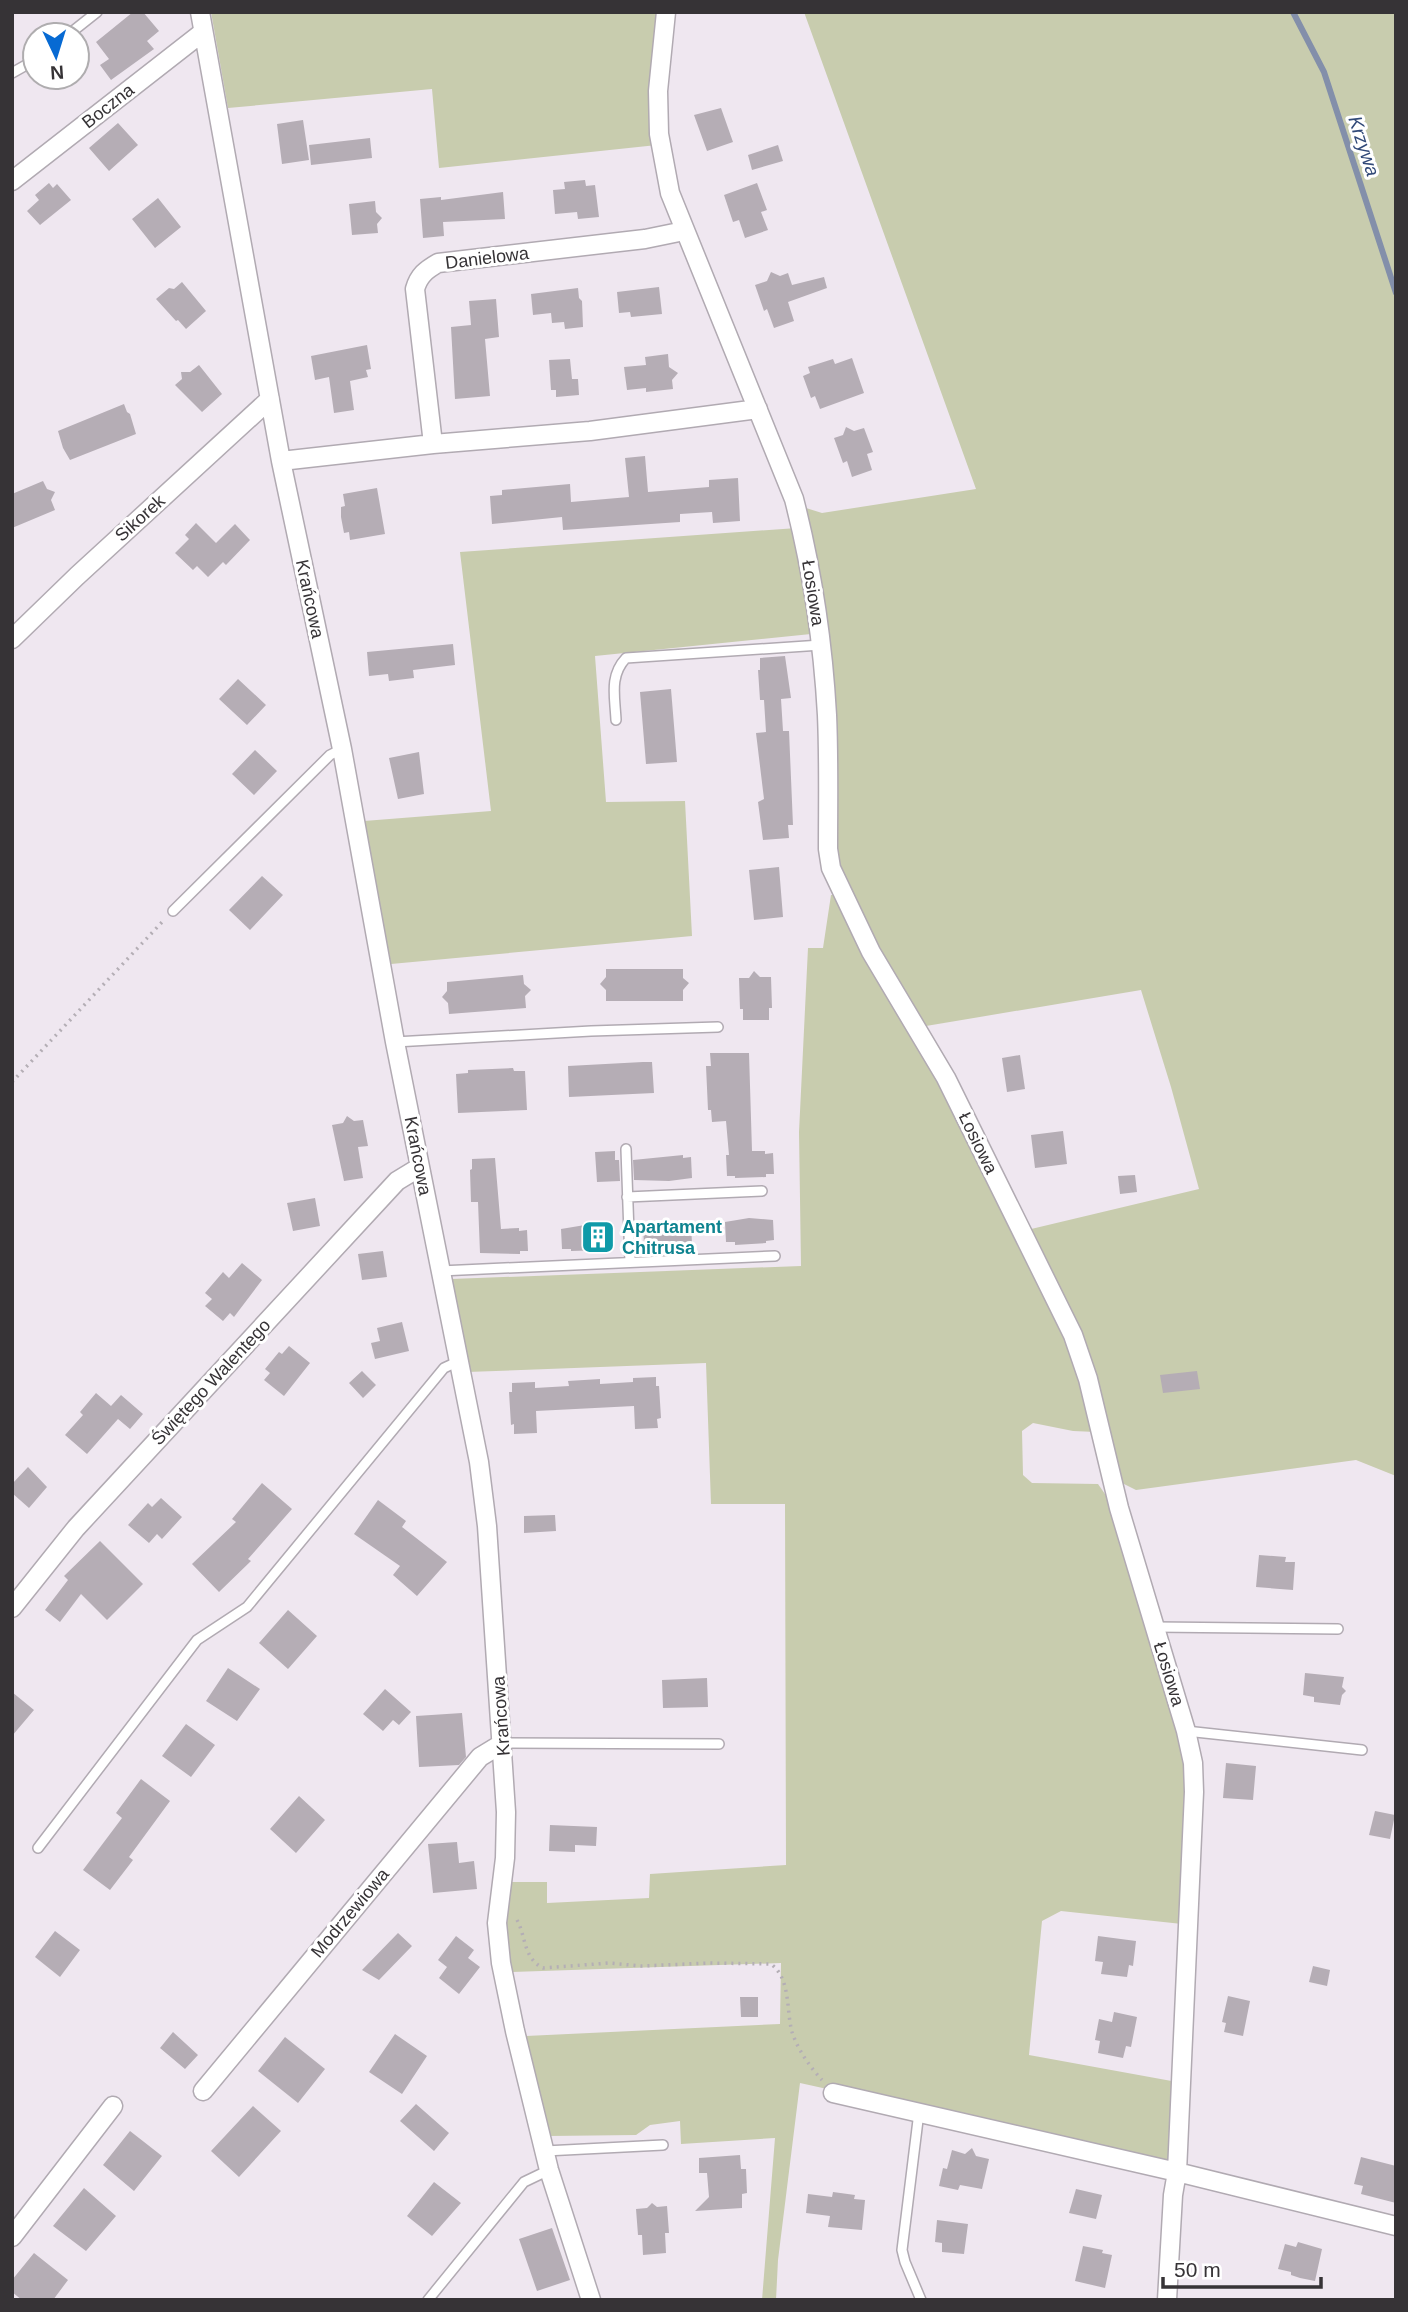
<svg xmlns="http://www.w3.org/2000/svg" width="1408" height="2312" font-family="Helvetica,sans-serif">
	<rect width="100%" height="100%" fill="#efe7f0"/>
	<!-- green -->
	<path fill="#c8ccae" d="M211,12H661L657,145L439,168L432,89L228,108Z
		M804,12H1396V1476L1356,1460L1136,1490L1116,1480L1027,1230L1199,1189L1171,1087L1141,990L920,1027C891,973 846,903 835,845L806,508L822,513L976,489Z
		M797,528L811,634L595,656L606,802L685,801L692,936L391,964L364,821L491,811L460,552Z
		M831,895H838L940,1081L1068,1336L1096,1432L1073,1431L1033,1423L1022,1431L1023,1475L1032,1483L1098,1484L1114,1507L1186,1763L1188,1792L1182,1924L1061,1911L1042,1921L1029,2055L1177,2082L1172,2156L1163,2163L800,2083L778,2260L776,2300H762L775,2138L681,2144L680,2121L650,2125L636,2135L549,2136L526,2036L780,2024L781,1963L512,1972C506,1941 504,1913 512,1882H547V1903L649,1898L650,1874L786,1865L785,1504H711L706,1363L467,1372L451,1279L801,1266L799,1132L808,948H823Z"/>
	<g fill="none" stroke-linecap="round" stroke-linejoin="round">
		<!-- stream -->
		<path stroke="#838faa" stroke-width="6" d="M1293,12L1324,72L1396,293"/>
	</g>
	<!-- building -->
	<path fill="#b5adb5" d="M133,12H143L159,31L147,41L154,49L111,80L100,65L109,59L96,42Z
		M721,108L733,142L707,151L694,115Z
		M303,120L309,160L282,164L277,124Z
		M118,123L138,145L109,171L89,148Z
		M370,138L372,158L311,165L309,145Z
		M778,145L783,161L752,170L748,155Z
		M585,180L586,186L595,185L599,217L578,219L577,212L555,214L553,190L565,189L564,182Z
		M49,183L53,188L57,184L71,200L40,225L27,211L39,200L35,195Z
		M757,183L767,210L761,212L768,230L745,238L739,220L733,222L724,195Z
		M503,192L505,219L443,222L444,236L423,238L420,199L441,197V200Z
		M158,198L181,227L155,248L132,219Z
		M375,201L376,212L382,218L377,224L378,233L352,235L349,204Z
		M771,272L780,276L788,273L792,285L824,277L827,288L788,302L794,321L774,328L767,309L764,311L755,285L767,281Z
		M182,282L206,311L186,329L178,320L176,321L156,299L169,288L174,289Z
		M659,287L662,314L631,317L630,312L619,313L617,292Z
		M578,288L579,298L582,301L583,327L565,329L564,322L552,323L551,313L533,315L531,294Z
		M496,299L499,337L485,339L490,396L455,399L451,327L471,325L469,301Z
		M367,345L371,369L366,370L368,377L350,381L354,410L334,413L329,377L315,380L311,356Z
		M668,354L669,367L678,373L672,380L673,389L646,392V388L627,390L624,367L646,365L645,357Z
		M852,358L864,393L820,409L815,396L811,398L803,376L810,373L808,367L833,359L835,364Z
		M570,359L572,379H578L579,395L556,397V390H551L549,360Z
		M199,365L222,394L202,412L175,385L182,379L181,372H190Z
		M124,404L127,412L130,414L136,434L70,460L63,448L58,431Z
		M846,427L854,431L864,428L873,452L867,454L872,470L852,477L847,461L843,463L834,438L843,435Z
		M645,456L648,492L709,487V480L738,478L740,521L713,523L712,512L680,514V522L563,530L562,517L492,524L490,496L502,495V490L570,484L571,502L629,497L625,458Z
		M43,481L47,489L55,492L51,500L55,510L12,528V494Z
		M377,488L385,534L350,540L349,532L344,533L341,517V507L345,506L343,494Z
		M196,523L216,543L235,524L250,540L226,565L223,562L208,577L197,566L193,570L175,553L189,539L185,535Z
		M453,644L455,665L413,670L414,678L389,681L388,674L369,676L367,652Z
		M785,656L791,698L781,699L783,731H789L793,825H788L789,838L763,840L758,802L764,799L756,733L766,732L764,700H760L758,670H760V658Z
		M238,679L266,705L247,725L219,699Z
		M671,689L677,762L646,764L640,692Z
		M255,750L277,771L254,795L232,774Z
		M419,752L424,794L398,799L389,758Z
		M779,867L783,917L754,920L749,870Z
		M262,876L283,895L250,930L229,910Z
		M606,969H683V978L689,983L683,990V1001H606V990L600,984L606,977Z
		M754,971L760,977H771L772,1008H769V1020H743V1009H740L739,978H749Z
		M523,975L524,984L531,990L525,996L526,1008L449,1014L448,1003L442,997L447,991V982Z
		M710,1053H749L752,1151H765V1154L773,1153L774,1174H766V1177L735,1178V1176H727L726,1155H729L726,1121L712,1122L711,1110H708L706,1066H711Z
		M1020,1055L1025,1089L1007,1092L1002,1058Z
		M643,1062H652L654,1093L569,1097L568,1066Z
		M513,1068L514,1071H525L527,1110L458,1113L456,1074L468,1073V1070Z
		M347,1116L354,1121L363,1120L368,1146L358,1147L363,1178L344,1181L332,1125L343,1123Z
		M1063,1131L1067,1164L1035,1168L1031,1135Z
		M615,1151V1160H619L620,1181L597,1182L595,1152Z
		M683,1155V1158L691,1157L692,1178L669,1181L634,1180L633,1160Z
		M495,1158L501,1229L519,1228V1231L527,1230L528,1251H520V1254L480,1253L478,1202H471L470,1170L472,1169V1159Z
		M1135,1175L1137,1192L1120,1194L1118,1176Z
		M315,1198L320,1226L293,1231L287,1203Z
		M749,1218L773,1220L774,1240L766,1241V1243L735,1245V1242H726L725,1222Z
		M683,1221V1224L691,1223L692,1244H684V1247L653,1248L652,1245L644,1246L643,1225H652V1222Z
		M585,1225L609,1227L610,1247L602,1248V1250L571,1251V1249H562L561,1229Z
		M383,1251L387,1277L362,1280L358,1254Z
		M242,1263L262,1280L234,1317L230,1313L223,1321L205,1306L212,1299L205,1293L223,1272L229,1278Z
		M402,1322L409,1351L375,1359L371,1343L380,1341L377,1328Z
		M289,1346L310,1363L284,1396L264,1380L270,1373L265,1369L279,1352L282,1354Z
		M362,1371L376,1385L363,1398L349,1383Z
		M1197,1371L1200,1389L1163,1393L1160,1375Z
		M656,1377V1386H659L661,1418L657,1419L658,1428L635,1429L634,1406L536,1411L537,1433L514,1434V1424L511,1425L509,1392H512V1383L535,1382V1388L569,1386L568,1381L600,1379V1384L633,1382V1378Z
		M96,1393L111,1406L121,1395L143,1414L130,1429L118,1419L87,1454L65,1435L83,1415L80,1412Z
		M28,1467L47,1487L29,1508L12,1493V1484Z
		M262,1483L292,1509L248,1559L251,1561L219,1592L192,1564L236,1522L232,1519Z
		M161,1498L182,1517L162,1539L157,1534L149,1543L128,1525L148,1503L152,1507Z
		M378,1500L406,1521L402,1527L447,1562L417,1596L393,1575L400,1566L354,1534Z
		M555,1515L556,1531L524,1533V1516Z
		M100,1541L143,1584L107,1620L81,1594L60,1622L45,1610L68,1580L64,1576Z
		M1259,1555L1286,1557L1285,1562H1295L1293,1590L1256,1587Z
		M288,1610L317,1636L288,1669L259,1643Z
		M228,1668L260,1689L237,1721L206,1701Z
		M1305,1673L1344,1677L1342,1687L1346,1691L1342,1695L1340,1705L1314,1702V1697L1303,1695Z
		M707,1678L708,1707L663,1708L662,1680Z
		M385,1689L411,1712L399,1725L393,1720L383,1731L363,1714Z
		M12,1692L34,1710L12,1736Z
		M462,1713L466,1757L459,1765L419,1767L416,1716Z
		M186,1724L215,1745L191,1777L162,1756Z
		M1226,1763L1256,1766L1253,1800L1223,1798Z
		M141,1779L170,1801L129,1857L133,1860L110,1890L83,1870L122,1818L116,1813Z
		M299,1796L325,1820L296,1853L270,1829Z
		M1375,1811L1395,1815L1390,1839L1369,1835Z
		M550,1825L597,1827L596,1846L575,1845V1852L549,1851Z
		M457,1842L459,1863L474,1861L477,1889L433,1893L428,1844Z
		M55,1931L80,1950L60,1977L35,1957Z
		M398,1933L412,1946L379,1980L362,1970Z
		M456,1936L474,1950L468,1958L480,1967L459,1994L439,1978L447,1967L438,1960Z
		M1098,1936L1136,1941L1133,1966L1129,1965L1127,1977L1101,1974L1103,1962L1095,1961Z
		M1313,1966L1330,1970L1327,1986L1309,1982Z
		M1228,1996L1250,2001L1243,2036L1224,2032L1226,2023L1222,2022Z
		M740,1997H758V2017H741Z
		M1114,2012L1137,2017L1131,2047L1126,2046L1123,2058L1098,2053L1100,2041L1095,2040L1099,2019L1112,2022Z
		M173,2032L198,2055L185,2069L160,2048Z
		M395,2034L427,2056L402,2094L369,2072Z
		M285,2037L325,2069L298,2103L258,2071Z
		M416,2104L449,2133L434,2151L400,2121Z
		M253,2106L281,2131L239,2177L211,2151Z
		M130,2131L162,2156L134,2191L103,2165Z
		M972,2148L976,2156L989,2159L982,2189L960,2185L958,2190L939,2186L943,2168L947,2169L952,2150L965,2154Z
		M740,2155L741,2169H746L747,2193L742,2194V2208L695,2211L709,2197L707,2173H699V2158Z
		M1361,2157L1396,2166V2203L1361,2194L1363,2186L1354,2184Z
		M434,2182L461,2203L432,2236L407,2216Z
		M84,2188L116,2216L86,2251L53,2226Z
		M1076,2189L1102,2195L1096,2219L1069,2213Z
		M833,2192L855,2195L854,2199L865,2200L862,2230L828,2227L830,2216L806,2213L808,2194L832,2197Z
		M652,2203L657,2207L667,2206L669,2233H665L666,2253L643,2255L642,2235H638L636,2209L647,2208Z
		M937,2220L968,2224L964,2254L942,2252V2243L935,2242Z
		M552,2228L570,2280L537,2291L519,2239Z
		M1298,2242L1322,2249L1315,2281L1300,2278L1291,2275V2272L1278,2269L1285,2244L1296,2247Z
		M1083,2246L1103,2250L1102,2253L1112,2255L1105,2288L1075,2281Z
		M34,2253L68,2280L53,2300H22L12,2292V2280Z"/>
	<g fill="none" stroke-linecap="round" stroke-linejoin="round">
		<!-- service casing -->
		<g stroke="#b1aab2" stroke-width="12">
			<path id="service" d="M68,35L97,12
				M12,73L35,60
				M616,720C615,697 609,676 626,658L821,645
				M173,911L330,755L342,749
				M395,1042L591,1031L718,1027
				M626,1149L630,1262
				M627,1197L762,1191
				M440,1271L775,1256
				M1155,1627L1338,1629
				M1186,1731L1362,1750
				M503,1743L719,1744
				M38,1848L197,1640L247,1607L444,1368L457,1362
				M919,2112L902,2250L905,2262L921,2300
				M545,2151L663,2145
				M428,2300L524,2182L549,2170"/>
		</g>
		<!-- minor casing -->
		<g stroke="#b1aab2" stroke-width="21">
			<path id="minor" d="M200,12L281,461L342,749L395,1042L479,1462L487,1526L506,1812L505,1858L497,1923L501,1963L515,2031L549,2170L591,2300
				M666,12L658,91L659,134L670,193L794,499C812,569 823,643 827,715C829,760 828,804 828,849L831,868L871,952L946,1078L1073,1335L1088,1379L1119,1508L1186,1731L1193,1763L1194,1792L1177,2172L1173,2195L1167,2300
				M12,181L203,32
				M433,444L415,289C419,275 426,270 438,263L645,239L684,231
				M281,461L433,444L590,431L758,409
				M12,639L77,576L270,399
				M12,1608L76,1528L397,1181L420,1167
				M203,2091L480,1757L503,1743
				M833,2093L1177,2172L1396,2226
				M12,2237L113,2106"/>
		</g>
		<!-- path -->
		<path stroke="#b4aeb5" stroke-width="3.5" stroke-dasharray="2 5" stroke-linecap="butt" d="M12,1082L164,920
			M517,1920C526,1936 523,1958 543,1968L609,1963L641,1966L709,1963L771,1964C791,1979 786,2010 792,2032C798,2050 810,2067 822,2080"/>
		<!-- service -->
		<use href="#service" stroke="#fff" stroke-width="9"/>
		<!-- minor -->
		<use href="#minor" stroke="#fff" stroke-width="18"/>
	</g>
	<!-- icons -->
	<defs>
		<g id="building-square" transform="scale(1.75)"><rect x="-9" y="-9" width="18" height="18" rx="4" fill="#0f9aa8" stroke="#fff"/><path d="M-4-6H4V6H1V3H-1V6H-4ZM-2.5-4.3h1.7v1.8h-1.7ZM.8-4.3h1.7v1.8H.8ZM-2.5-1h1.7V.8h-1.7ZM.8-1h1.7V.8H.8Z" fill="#fff"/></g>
	</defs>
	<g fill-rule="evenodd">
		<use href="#building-square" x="598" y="1237"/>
	</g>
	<g text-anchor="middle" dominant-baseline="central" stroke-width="6" stroke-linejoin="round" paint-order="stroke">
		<!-- street labels -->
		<g font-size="18" fill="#363336" stroke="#fff">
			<text transform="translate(108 106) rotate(-38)">Boczna</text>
			<text transform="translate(487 258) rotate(-7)">Danielowa</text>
			<text transform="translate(140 518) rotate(-42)">Sikorek</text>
			<text transform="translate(813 593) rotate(81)">Łosiowa</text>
			<text transform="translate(310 599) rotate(78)">Krańcowa</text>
			<text transform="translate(978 1143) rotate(64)">Łosiowa</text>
			<text transform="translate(418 1156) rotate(79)">Krańcowa</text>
			<text transform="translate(211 1382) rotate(-47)">Świętego Walentego</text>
			<text transform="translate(1169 1674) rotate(73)">Łosiowa</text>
			<text transform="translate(501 1716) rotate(-94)">Krańcowa</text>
			<text transform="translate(350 1913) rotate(-50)">Modrzewiowa</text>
		</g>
		<!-- culture labels -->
		<g font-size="18" font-weight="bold" fill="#0d838f" stroke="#fff" text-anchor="start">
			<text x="622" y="1227">Apartament<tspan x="622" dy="21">Chitrusa</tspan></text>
		</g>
		<!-- water labels -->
		<g font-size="19" font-style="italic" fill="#314978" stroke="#fff">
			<text transform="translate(1364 146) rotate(72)">Krzywa</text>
		</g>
	</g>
	<!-- border -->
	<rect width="1408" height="2312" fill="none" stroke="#363336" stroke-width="28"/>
	<!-- north arrow -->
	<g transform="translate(56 56) rotate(176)"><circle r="33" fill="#ffffff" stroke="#afadaf" stroke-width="2"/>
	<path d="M0-5L12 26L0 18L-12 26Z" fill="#076ad3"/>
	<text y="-10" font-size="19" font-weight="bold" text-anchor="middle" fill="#363336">N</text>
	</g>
	<!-- scale -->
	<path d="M1163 2277v10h158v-10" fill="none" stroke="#363336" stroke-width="3.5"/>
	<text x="1174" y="2277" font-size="21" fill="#363336" stroke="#ffffff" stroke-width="5" paint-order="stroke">50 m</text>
</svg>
